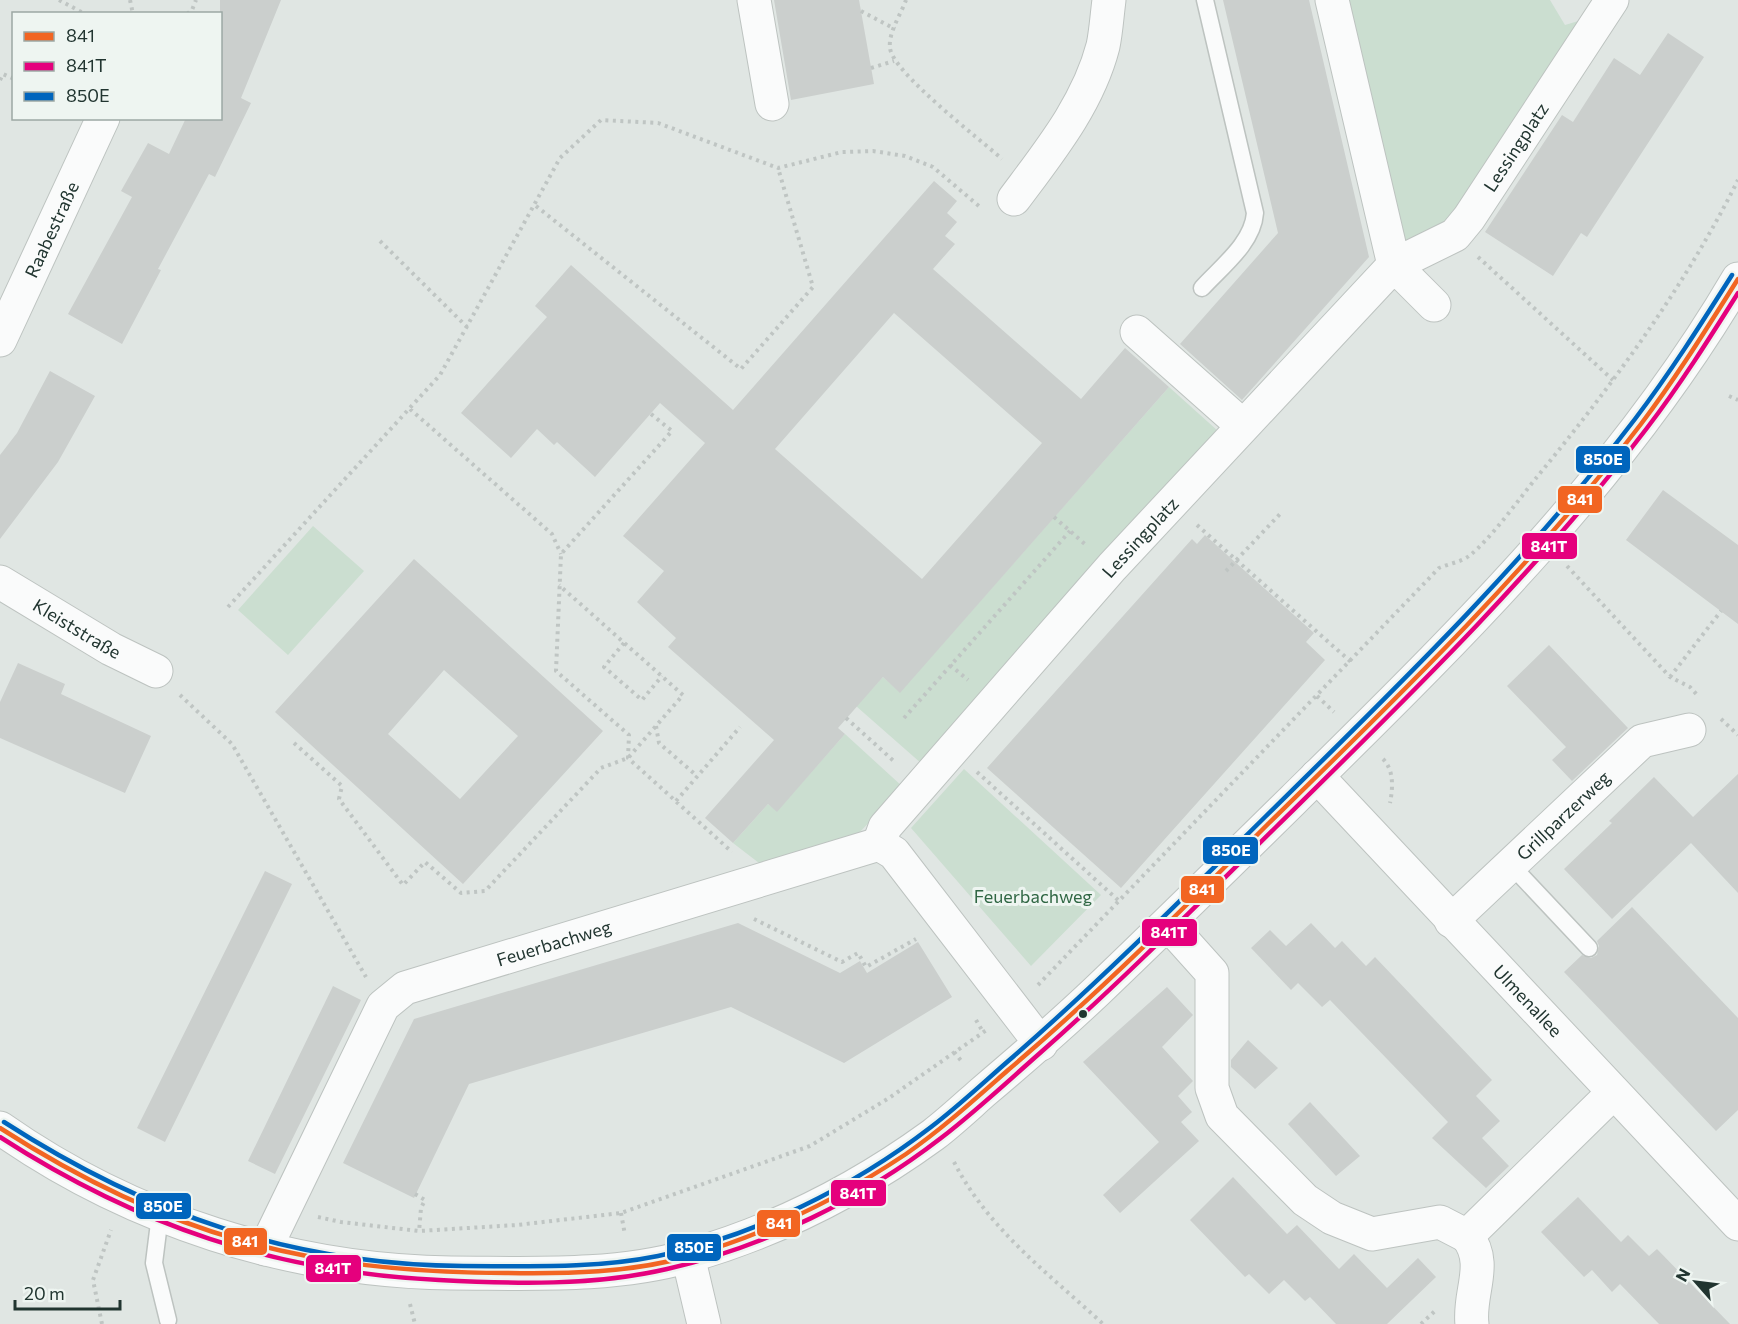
<svg xmlns="http://www.w3.org/2000/svg" width="1738" height="1324" font-family="Commissioner,sans-serif">
	<rect width="100%" height="100%" fill="#e0e6e3"/>
	<!-- green -->
	<path fill="#cbded0" d="M1346,0H1550L1565,25L1585,19L1444,237L1409,250L1398,226Z
		M1169,387L1218,431L922,764L856,706L883,677L900,692Z
		M313,526L364,571L288,655L238,610Z
		M845,734L903,787L857,835L759,863L733,843L768,804L777,811Z
		M964,769L1101,895L1031,966L911,828Z"/>
	<!-- building -->
	<path fill="#cbcfcd" fill-rule="evenodd" d="M220,0H281L241,98L251,103L215,177L209,174L158,269L161,270L122,344L68,314L132,197L121,191L148,143L169,154L186,118H220Z
		M774,0H859L874,84L791,100Z
		M1223,0H1309L1369,257L1242,400L1180,344L1278,233Z
		M1668,33L1704,57L1587,237L1581,233L1553,276L1485,232L1562,115L1573,122L1614,58L1640,75Z
		M934,181L957,201L947,213L957,222L945,236L955,244L933,269L1081,399L1125,348L1169,387L900,693L883,677L838,728L845,734L777,812L768,804L733,843L705,818L774,740L668,647L676,638L637,602L664,571L623,536L705,443L660,403L595,477L557,442L554,445L537,429L511,458L461,413L547,317L535,306L571,265L733,410ZM894,313L1042,443L922,579L775,449Z
		M50,371L95,396L58,462L0,539V455L17,433Z
		M1663,490L1738,545V624L1626,540Z
		M1205,535L1314,633L1306,642L1325,660L1121,888L987,768L1192,539L1197,544Z
		M414,559L603,731L463,884L275,712ZM444,670L518,736L460,799L388,734Z
		M1549,645L1628,728L1572,781L1552,760L1566,747L1507,686Z
		M18,663L65,684L61,694L151,736L125,793L0,738V702Z
		M1738,774V893L1691,843L1612,919L1564,869L1612,823L1609,821L1654,777L1693,817Z
		M265,871L292,884L165,1142L137,1128Z
		M1632,907L1738,1018V1110L1716,1131L1564,972L1582,955L1591,958L1597,955L1599,946L1597,941Z
		M738,923L840,973L860,961L867,973L918,942L952,997L844,1063L731,1007L469,1084L414,1198L343,1163L414,1019Z
		M1311,923L1335,948L1342,941L1366,966L1375,957L1492,1080L1476,1096L1500,1121L1482,1138L1509,1166L1486,1188L1432,1138L1448,1122L1330,1000L1322,1007L1298,983L1291,990L1251,948L1270,930L1286,946Z
		M333,986L361,1000L275,1174L248,1161Z
		M1167,987L1193,1015L1162,1047L1193,1081L1178,1096L1192,1112L1181,1122L1199,1141L1120,1213L1103,1195L1159,1142L1083,1062Z
		M1248,1040L1278,1068L1255,1089L1231,1067V1060Z
		M1310,1102L1360,1156L1336,1176L1288,1124Z
		M1233,1177L1287,1234L1297,1225L1339,1269L1354,1254L1387,1288L1418,1258L1436,1277L1387,1324H1336L1310,1297L1305,1301L1284,1280L1269,1294L1249,1274L1245,1277L1190,1220Z
		M1578,1197L1621,1242L1628,1235L1649,1256L1657,1249L1730,1324H1659L1620,1284L1612,1292L1592,1270L1584,1277L1541,1232Z"/>
	<g fill="none" stroke-linecap="round" stroke-linejoin="round">
		<!-- lane casing -->
		<g stroke="#bdc3c0" stroke-width="19">
			<path id="lane" d="M1202,288C1221,267 1253,243 1255,213L1205,0
				M1511,865L1589,948
				M160,1215L154,1263L168,1320"/>
		</g>
		<!-- street casing -->
		<g stroke="#bdc3c0" stroke-width="35">
			<g id="street">
				<path d="M754,0L772,104"/>
				<path id="s1" d="M1332,0L1394,265L1455,235L1469,218L1612,0"/>
				<path d="M1014,199C1049,152 1088,104 1103,46C1106,32 1107,15 1109,0"/>
				<path d="M1137,332L1243,426"/>
				<path id="s2" d="M0,340L103,118"/>
				<path id="s3" d="M0,582L111,649L156,671"/>
				<path id="s4" d="M1317,776L1738,1224"/>
				<path id="s5" d="M879,844L885,827L1112,567L1394,265L1434,305"/>
				<path id="s6" d="M1451,921L1642,741L1689,730"/>
				<path d="M1168,924L1212,973V1088L1222,1116L1305,1200L1332,1218L1372,1234L1440,1222L1467,1236L1613,1093"/>
				<path d="M0,1128C131,1220 290,1271 451,1273C529,1273 613,1278 689,1256C776,1231 860,1188 933,1135C950,1122 966,1107 983,1092C1022,1059 1060,1026 1097,991C1163,928 1228,864 1293,800C1456,639 1621,479 1738,279"/>
				<path d="M1467,1236C1489,1264 1468,1293 1472,1324"/>
				<path id="s7" d="M265,1249L383,1006L405,988L879,844L894,853L1041,1044"/>
				<path d="M688,1256L704,1324"/>
			</g>
		</g>
		<!-- path -->
		<path stroke="#bfc5c3" stroke-width="4" stroke-dasharray="3 4.5" stroke-linecap="butt" d="M59,0L85,14
			M130,0L133,14
			M906,0C901,14 888,33 890,48C892,72 981,140 1002,159
			M861,11L895,29
			M187,14L192,10L196,0
			M871,68L894,61
			M0,80L3,74L14,79
			M536,206L741,369L813,287L778,168
			M380,241L467,327
			M1478,257L1613,380
			M1729,396L1738,400
			M410,409L552,534L561,554
			M651,414L672,431L561,554L556,671L629,735L628,758L732,852
			M1054,517L1086,545
			M1197,525L1351,662
			M1567,566L1670,677L1690,687L1699,697
			M1226,571L1280,514
			M228,607L440,375L560,158L601,120L658,123L778,168L842,152L873,151L905,156L933,167L980,207
			M624,643L604,667L642,700L662,676
			M950,665L968,680
			M1670,677L1721,611
			M180,695L232,744L366,977
			M1317,696L1334,712
			M846,718L896,763
			M904,718L1070,531
			M1721,719L1738,735
			M656,726L659,743L697,776
			M294,743L342,786L339,799L403,885L425,862L461,893L485,891L601,768L628,758L683,695L559,585
			M1383,759C1394,770 1393,788 1390,803
			M977,772L1119,901
			M676,801L740,727
			M754,919L842,962L858,953L866,967L916,939
			M1038,985L1439,568C1448,564 1461,562 1469,556C1490,540 1519,499 1537,477C1613,384 1684,288 1738,180
			M976,1020L983,1032
			M954,1052L963,1063
			M954,1162C988,1229 1049,1274 1103,1324
			M415,1194L425,1200L421,1208L419,1232
			M621,1213L625,1235
			M318,1217L341,1222L419,1231L517,1225L621,1213L810,1146L889,1098L988,1029
			M410,1304L415,1324
			M102,1324L93,1280L111,1230
			M1421,1324L1436,1310"/>
		<!-- lane -->
		<use href="#lane" stroke="#fafbfb" stroke-width="16"/>
		<!-- street -->
		<use href="#street" stroke="#fafbfb" stroke-width="33"/>
		<!-- bus-1 casing -->
		<g stroke="#eef5f1" stroke-width="9">
			<path id="bus-1" d="M0,1128C168,1236 307,1272 505,1273C567,1274 630,1273 690,1256C766,1234 840,1198 906,1154C942,1129 974,1100 1007,1071C1099,993 1184,908 1269,823C1399,696 1530,569 1641,424C1676,378 1707,328 1738,279"/>
		</g>
		<!-- bus-2 casing -->
		<g stroke="#eef5f1" stroke-width="9">
			<path id="bus-2" d="M0,1137C138,1226 275,1272 439,1280C514,1284 594,1286 667,1269C765,1247 862,1199 941,1138C975,1112 1007,1082 1040,1053C1122,981 1198,904 1276,827C1405,700 1536,573 1647,428C1680,385 1709,339 1738,293"/>
		</g>
		<!-- bus-3 casing -->
		<g stroke="#eef5f1" stroke-width="9">
			<path id="bus-3" d="M4,1122C147,1214 292,1265 463,1266C528,1266 594,1269 658,1256C755,1236 853,1187 931,1127C960,1105 986,1080 1014,1056C1101,980 1183,898 1265,817C1394,690 1525,563 1635,419C1670,373 1701,324 1732,275"/>
		</g>
		<!-- bus-1 -->
		<use href="#bus-1" stroke="#f26522" stroke-width="4.5"/>
		<!-- bus-2 -->
		<use href="#bus-2" stroke="#e5007d" stroke-width="4.5"/>
		<!-- bus-3 -->
		<use href="#bus-3" stroke="#0065bd" stroke-width="4.5"/>
	</g>
	<!-- markers -->
	<circle fill="#213530" stroke="#eef5f1" stroke-width="2" cx="1083" cy="1014" r="5"/>
	<g text-anchor="middle" dominant-baseline="central" stroke-width="6" stroke-linejoin="round" paint-order="stroke">
		<!-- street labels -->
		<g font-size="18" fill="#213530" stroke="#eef5f1">
			<text stroke="none"><textPath href="#s1" startOffset="447">Lessingplatz</textPath></text>
			<text stroke="none"><textPath href="#s2" startOffset="122">Raabestraße</textPath></text>
			<text stroke="none"><textPath href="#s5" startOffset="404">Lessingplatz</textPath></text>
			<text stroke="none"><textPath href="#s3" startOffset="90">Kleiststraße</textPath></text>
			<text stroke="none"><textPath href="#s6" startOffset="154">Grillparzerweg</textPath></text>
			<text stroke="none"><textPath href="#s7" startOffset="454">Feuerbachweg</textPath></text>
			<text stroke="none"><textPath href="#s4" startOffset="308">Ulmenallee</textPath></text>
		</g>
		<!-- park labels -->
		<g font-size="18" fill="#306744" stroke="#eef5f1">
			<text x="1033" y="896">Feuerbachweg</text>
		</g>
	</g>
	<g stroke="#eef5f1" stroke-width="2">
		<rect x="1575" y="445" width="56" height="29" rx="6" fill="#0065bd"/>
		<rect x="1557" y="485" width="46" height="29" rx="6" fill="#f26522"/>
		<rect x="1521" y="532" width="57" height="28" rx="6" fill="#e5007d"/>
		<rect x="1202" y="836" width="57" height="29" rx="6" fill="#0065bd"/>
		<rect x="1180" y="875" width="45" height="29" rx="6" fill="#f26522"/>
		<rect x="1141" y="918" width="57" height="29" rx="6" fill="#e5007d"/>
		<rect x="830" y="1179" width="57" height="28" rx="6" fill="#e5007d"/>
		<rect x="135" y="1192" width="57" height="28" rx="6" fill="#0065bd"/>
		<rect x="756" y="1209" width="45" height="29" rx="6" fill="#f26522"/>
		<rect x="223" y="1227" width="45" height="29" rx="6" fill="#f26522"/>
		<rect x="666" y="1233" width="56" height="29" rx="6" fill="#0065bd"/>
		<rect x="305" y="1254" width="57" height="29" rx="6" fill="#e5007d"/>
	</g>
	<g font-size="16" text-anchor="middle" font-weight="bold" fill="#fff">
		<text x="1603" y="465">850E</text>
		<text x="1580" y="505">841</text>
		<text x="1549" y="552">841T</text>
		<text x="1231" y="856">850E</text>
		<text x="1202" y="895">841</text>
		<text x="1169" y="938">841T</text>
		<text x="858" y="1199">841T</text>
		<text x="163" y="1212">850E</text>
		<text x="779" y="1229">841</text>
		<text x="245" y="1247">841</text>
		<text x="694" y="1253">850E</text>
		<text x="333" y="1274">841T</text>
	</g>
	<!-- legend -->
	<rect x="12" y="12" width="210" height="108" fill="#eef5f1" stroke="#9ca8a4" stroke-width="1.5"/>
	<rect x="24" y="32" width="30" height="9" fill="#f26522" stroke="#9ca8a4" stroke-width="1.5"/>
	<text x="66" y="42" font-size="18" fill="#213530">841</text>
	<rect x="24" y="62" width="30" height="9" fill="#e5007d" stroke="#9ca8a4" stroke-width="1.5"/>
	<text x="66" y="72" font-size="18" fill="#213530">841T</text>
	<rect x="24" y="92" width="30" height="9" fill="#0065bd" stroke="#9ca8a4" stroke-width="1.5"/>
	<text x="66" y="102" font-size="18" fill="#213530">850E</text>
	<!-- north arrow -->
	<g transform="translate(1696 1282) rotate(298)" stroke="#eef5f1" stroke-width="4.5" paint-order="stroke">
	<path d="M0-4.5L10 22L0 15L-10 22Z" fill="#213530"/>
	<text y="-9" font-size="16" font-weight="bold" text-anchor="middle" fill="#213530">N</text>
	</g>
	<!-- scale -->
	<path d="M15 1300v9h105v-9" fill="none" stroke="#213530" stroke-width="3"/>
	<text x="24" y="1300" font-size="18" fill="#213530" stroke="#eef5f1" stroke-width="4.5" paint-order="stroke">20 m</text>
</svg>
